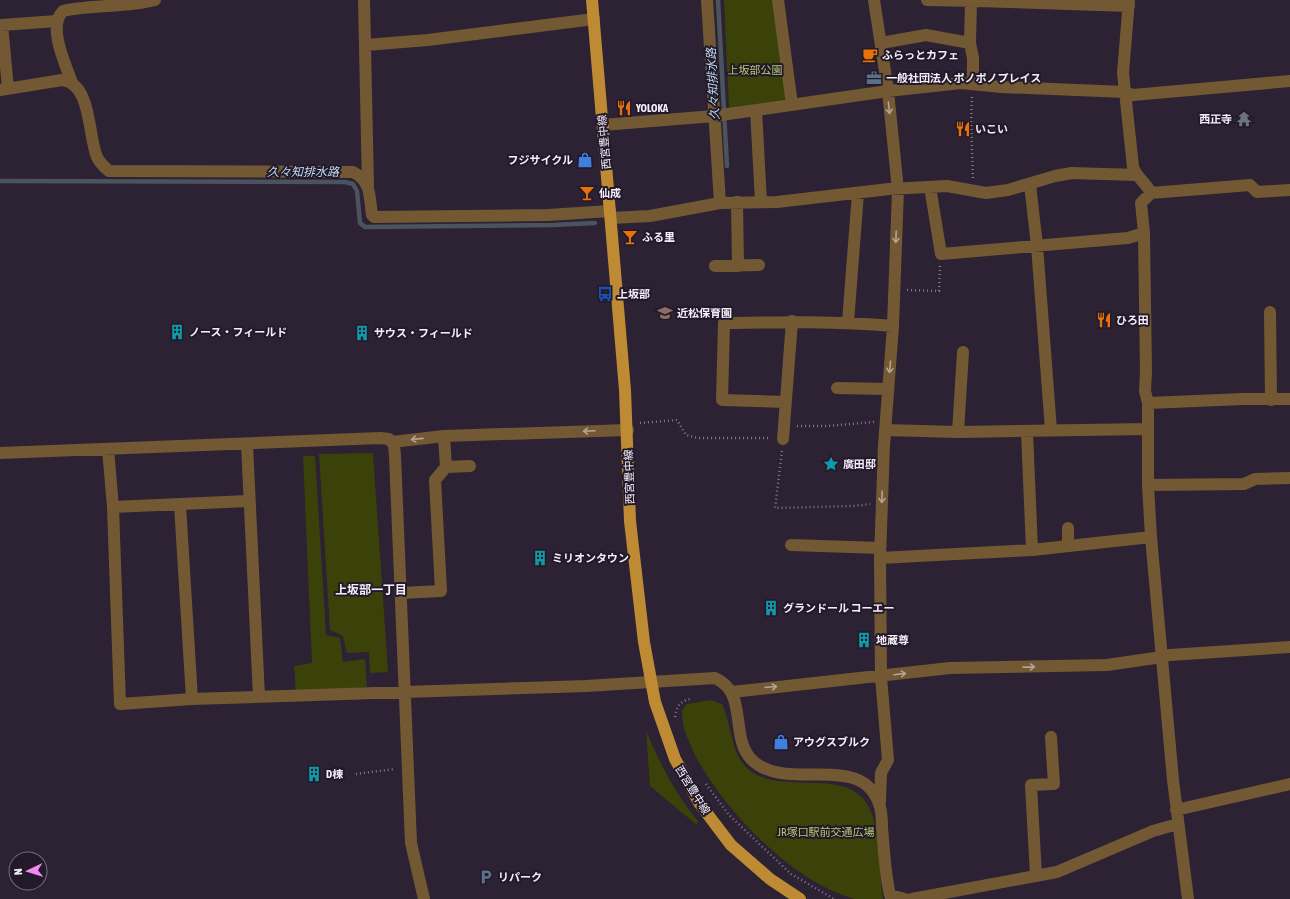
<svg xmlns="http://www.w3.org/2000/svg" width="1290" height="899" font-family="'Asap Condensed','Noto Sans JP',sans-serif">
	<rect width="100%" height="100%" fill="#2c2233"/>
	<!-- green -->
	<path fill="#3a4209" d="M724,0H774L787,99L729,108Z
		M373,453L388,672L370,673L369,652L347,653L343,636L330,630L319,454Z
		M303,456H315L326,635L340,638L343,662L365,659L367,687L296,692L294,666L312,663Z
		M710,700L722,704C732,725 730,749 745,766C775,800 853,761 871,812C880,837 879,872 883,899C874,899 864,899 855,899C790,883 703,792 684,728C683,722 682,716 682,710L687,704Z
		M646,731C660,763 675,794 698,821L697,825L650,786Z"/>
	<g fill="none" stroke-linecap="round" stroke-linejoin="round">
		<!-- stream -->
		<path stroke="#4b535e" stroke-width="4.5" d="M718,0L727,166
			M0,181L345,182L353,184L357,191L360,223L365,227L553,225L595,223"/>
		<!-- path -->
		<path stroke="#817988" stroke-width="2.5" stroke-dasharray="1 3" stroke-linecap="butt" d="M972,97L971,123L973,178
			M907,290L939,291L940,266
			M640,423L677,420L686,435L698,438H771
			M797,426H827L874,422
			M782,451L775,508L853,506L870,504
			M675,717C677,706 679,702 690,699
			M356,774L395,769
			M706,784L729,815L791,874L834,899"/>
		<!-- minor -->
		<path stroke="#725934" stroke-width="12" d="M364,0L368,186
			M707,0L720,203
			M778,0L792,105
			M874,0L888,91L898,190L893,326L884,445L880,558L881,677L888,760L881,773L880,802
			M927,0L977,1
			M1129,0L1123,73L1133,167C1137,178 1146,183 1151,193
			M971,1L970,43L973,58V84
			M977,1L1129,6
			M881,43L926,35L970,43
			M366,45L428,40L594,19
			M72,83C66,65 47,27 63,11C93,4 125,8 155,0
			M8,88L2,25L57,21
			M0,90L62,80C92,83 88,137 97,157C100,163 104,167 109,171L353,172C372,182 369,196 372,215L374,217L548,215L610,211
			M756,110L761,202
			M603,125L714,116L888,91L961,83L1001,87L1125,92L1133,95L1290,81
			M1030,184L1037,246L1051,430
			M930,187L941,254L1128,238L1144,233
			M737,202L738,266
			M611,218L650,216L720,203L777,202L889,189L947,186L986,193L1008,190L1055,176L1072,173L1136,175
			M715,266L759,265
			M1270,312L1271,400
			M848,322L858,193
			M837,388L888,389
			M785,402L722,400L724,323C781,322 837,321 893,326
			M1148,403L1243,399H1290
			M885,430L958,432L1147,429
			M958,432L963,352
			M1027,432L1032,550
			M783,439L792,321
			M392,442L444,436L628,430
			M247,444L259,697
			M108,449L113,507L120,704L192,699L586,686L715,678C749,693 729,737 752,760C787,794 864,749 880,807C882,814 882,822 882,828C884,850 885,874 890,895L905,899
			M0,453L380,438L389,439L394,445L395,456L411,843L424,899
			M446,467L470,466
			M1148,485L1244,484L1255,479L1290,478
			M180,505L192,699
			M113,507L248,501
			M1068,528V546
			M791,545L880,548
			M880,558L1032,550L1151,537
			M401,593L441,591L435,480L446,467L444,436
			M732,692L950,668L1107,665L1162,657L1170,655L1290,647
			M1176,810L1290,784
			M1036,876L1031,785L1054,784L1051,737
			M912,899L1057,872L1153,831L1178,824
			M1188,899L1173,780L1151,537L1148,485V403L1145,391L1146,372L1144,233L1141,203L1151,193L1250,185L1257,192L1290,190"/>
		<!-- major -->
		<path stroke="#be8a33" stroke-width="12" d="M592,0L625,390L630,521L644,642L655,702L675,759L700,804L712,820L731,845L770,879L800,899"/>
	</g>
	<!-- one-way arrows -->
	<defs><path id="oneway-shaft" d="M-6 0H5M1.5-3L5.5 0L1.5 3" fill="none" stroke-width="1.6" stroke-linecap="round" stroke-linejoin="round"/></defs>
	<g stroke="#b4a497">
		<use href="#oneway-shaft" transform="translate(889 108) rotate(84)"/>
		<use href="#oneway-shaft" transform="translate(896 237) rotate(92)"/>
		<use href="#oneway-shaft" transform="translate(890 367) rotate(95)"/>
		<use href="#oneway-shaft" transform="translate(589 431) rotate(178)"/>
		<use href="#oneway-shaft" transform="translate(417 439) rotate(174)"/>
		<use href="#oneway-shaft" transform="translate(882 497) rotate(92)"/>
		<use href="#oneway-shaft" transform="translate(1029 667) rotate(-1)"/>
		<use href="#oneway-shaft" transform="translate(900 674) rotate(-7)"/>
		<use href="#oneway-shaft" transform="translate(771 687) rotate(-5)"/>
	</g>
	<!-- icons -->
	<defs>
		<g id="cafe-bare" transform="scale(1.2)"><path d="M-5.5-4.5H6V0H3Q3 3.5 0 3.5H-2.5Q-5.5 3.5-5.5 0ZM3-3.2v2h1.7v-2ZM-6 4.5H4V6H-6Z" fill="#e8710a" stroke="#221929" stroke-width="2.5" paint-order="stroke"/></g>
		<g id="office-bare" transform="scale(1.2)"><path d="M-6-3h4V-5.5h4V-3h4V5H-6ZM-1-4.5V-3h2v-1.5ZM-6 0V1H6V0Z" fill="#5c6f8a" stroke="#221929" stroke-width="2.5" paint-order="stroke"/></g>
		<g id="restaurant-bare" transform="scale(1.2)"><path d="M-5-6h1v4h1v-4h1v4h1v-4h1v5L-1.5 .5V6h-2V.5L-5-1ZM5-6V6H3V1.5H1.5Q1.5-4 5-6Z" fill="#e8710a" stroke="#221929" stroke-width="2.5" paint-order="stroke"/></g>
		<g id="temple-bare" transform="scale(1.2)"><path d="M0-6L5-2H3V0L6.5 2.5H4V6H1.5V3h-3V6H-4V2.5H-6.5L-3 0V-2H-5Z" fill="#6b7280" stroke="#221929" stroke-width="2.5" paint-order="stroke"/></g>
		<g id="shop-bare" transform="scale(1.2)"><path d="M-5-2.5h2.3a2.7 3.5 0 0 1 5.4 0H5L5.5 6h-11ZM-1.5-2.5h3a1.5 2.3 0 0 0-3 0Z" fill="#3f7fe0" stroke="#221929" stroke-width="2.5" paint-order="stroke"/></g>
		<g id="bar-bare" transform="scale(1.2)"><path d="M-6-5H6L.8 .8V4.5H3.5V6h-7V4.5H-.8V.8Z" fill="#e8710a" stroke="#221929" stroke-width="2.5" paint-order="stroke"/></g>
		<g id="bus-bare" transform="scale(1.2)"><path d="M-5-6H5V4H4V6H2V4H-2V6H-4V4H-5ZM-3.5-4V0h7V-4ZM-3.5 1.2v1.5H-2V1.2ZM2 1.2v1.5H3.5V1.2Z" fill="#1a4fb4" stroke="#221929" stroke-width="2.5" paint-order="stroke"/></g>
		<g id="school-bare" transform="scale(1.2)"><path d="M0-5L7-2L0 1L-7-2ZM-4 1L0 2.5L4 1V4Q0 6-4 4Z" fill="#8d6e63" stroke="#221929" stroke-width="2.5" paint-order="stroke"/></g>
		<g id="building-bare" transform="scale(1.2)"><path d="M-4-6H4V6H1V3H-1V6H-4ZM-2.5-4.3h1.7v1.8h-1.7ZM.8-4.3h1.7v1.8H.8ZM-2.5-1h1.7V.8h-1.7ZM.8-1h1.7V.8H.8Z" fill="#0f9aa8" stroke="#221929" stroke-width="2.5" paint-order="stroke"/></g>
		<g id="sight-bare" transform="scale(1.2)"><path d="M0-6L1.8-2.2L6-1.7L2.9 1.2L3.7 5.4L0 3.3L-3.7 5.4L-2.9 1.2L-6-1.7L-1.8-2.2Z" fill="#0f9aa8" stroke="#221929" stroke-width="2.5" paint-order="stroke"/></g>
		<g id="parking-bare" transform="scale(1.2)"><path d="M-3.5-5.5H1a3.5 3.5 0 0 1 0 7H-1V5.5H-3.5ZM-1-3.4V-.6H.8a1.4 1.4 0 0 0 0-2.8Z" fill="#5c6f8a" stroke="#221929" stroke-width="2.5" paint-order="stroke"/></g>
	</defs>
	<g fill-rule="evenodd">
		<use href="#cafe-bare" x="870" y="55"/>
		<use href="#office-bare" x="874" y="78"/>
		<use href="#restaurant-bare" x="624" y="108"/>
		<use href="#temple-bare" x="1244" y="119"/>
		<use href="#restaurant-bare" x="963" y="129"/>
		<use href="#shop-bare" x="585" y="160"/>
		<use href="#bar-bare" x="587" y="193"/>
		<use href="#bar-bare" x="630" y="237"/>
		<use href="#bus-bare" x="605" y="294"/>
		<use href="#school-bare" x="665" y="313"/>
		<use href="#restaurant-bare" x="1104" y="320"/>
		<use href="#building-bare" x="177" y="332"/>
		<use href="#building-bare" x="362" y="333"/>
		<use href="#sight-bare" x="831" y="464"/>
		<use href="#building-bare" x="540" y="558"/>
		<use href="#building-bare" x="771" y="608"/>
		<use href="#building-bare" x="864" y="640"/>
		<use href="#shop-bare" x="781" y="742"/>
		<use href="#building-bare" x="314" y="774"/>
		<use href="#parking-bare" x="486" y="877"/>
	</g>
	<g text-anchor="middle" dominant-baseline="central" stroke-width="4" stroke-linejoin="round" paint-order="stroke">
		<!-- poi labels -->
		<g font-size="11" font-weight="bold" fill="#f5eefa" stroke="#221929" text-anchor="start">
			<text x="882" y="55">ふらっとカフェ</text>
			<text x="886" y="78">一般社団法人 ポノポノプレイス</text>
			<text x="636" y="108">YOLOKA</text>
			<text x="1232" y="119" text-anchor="end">西正寺</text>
			<text x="975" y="129">いこい</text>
			<text x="573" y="160" text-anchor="end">フジサイクル</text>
			<text x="599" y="193">仙成</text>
			<text x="642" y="237">ふる里</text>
			<text x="617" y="294">上坂部</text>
			<text x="677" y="313">近松保育園</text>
			<text x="1116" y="320">ひろ田</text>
			<text x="189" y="332">ノース・フィールド</text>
			<text x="374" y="333">サウス・フィールド</text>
			<text x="843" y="464">廣田邸</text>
			<text x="552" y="558">ミリオンタウン</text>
			<text x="783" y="608">グランドール コーエー</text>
			<text x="876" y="640">地蔵尊</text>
			<text x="793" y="742">アウグスブルク</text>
			<text x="326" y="774">D棟</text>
			<text x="498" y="877">リパーク</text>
		</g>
		<!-- park labels -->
		<g font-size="11" fill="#b7c874" stroke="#221929">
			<text x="755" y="70">上坂部公園</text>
			<text x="826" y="832">JR塚口駅前交通広場</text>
		</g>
		<!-- street labels -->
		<g font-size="11" fill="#f5eefa" stroke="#221929">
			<text transform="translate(604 142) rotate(-95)">西宮豊中線</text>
			<text transform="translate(629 477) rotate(-92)">西宮豊中線</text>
			<text transform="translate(693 790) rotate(58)">西宮豊中線</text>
		</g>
		<!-- water labels -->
		<g font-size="12" font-style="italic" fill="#bedcf2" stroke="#221929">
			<text transform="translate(713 84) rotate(-93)">久々知排水路</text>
			<text x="303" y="172">久々知排水路</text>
		</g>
		<!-- neighbourhood labels -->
		<g font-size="12" font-weight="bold" fill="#f5eefa" stroke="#221929">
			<text x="371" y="590">上坂部一丁目</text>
		</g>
	</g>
	<!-- north arrow -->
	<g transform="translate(28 871) rotate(266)"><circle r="19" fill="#221929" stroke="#766e7d"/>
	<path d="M0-3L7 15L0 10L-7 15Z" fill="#f38af2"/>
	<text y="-6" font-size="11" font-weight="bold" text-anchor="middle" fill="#f5eefa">N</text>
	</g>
</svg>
